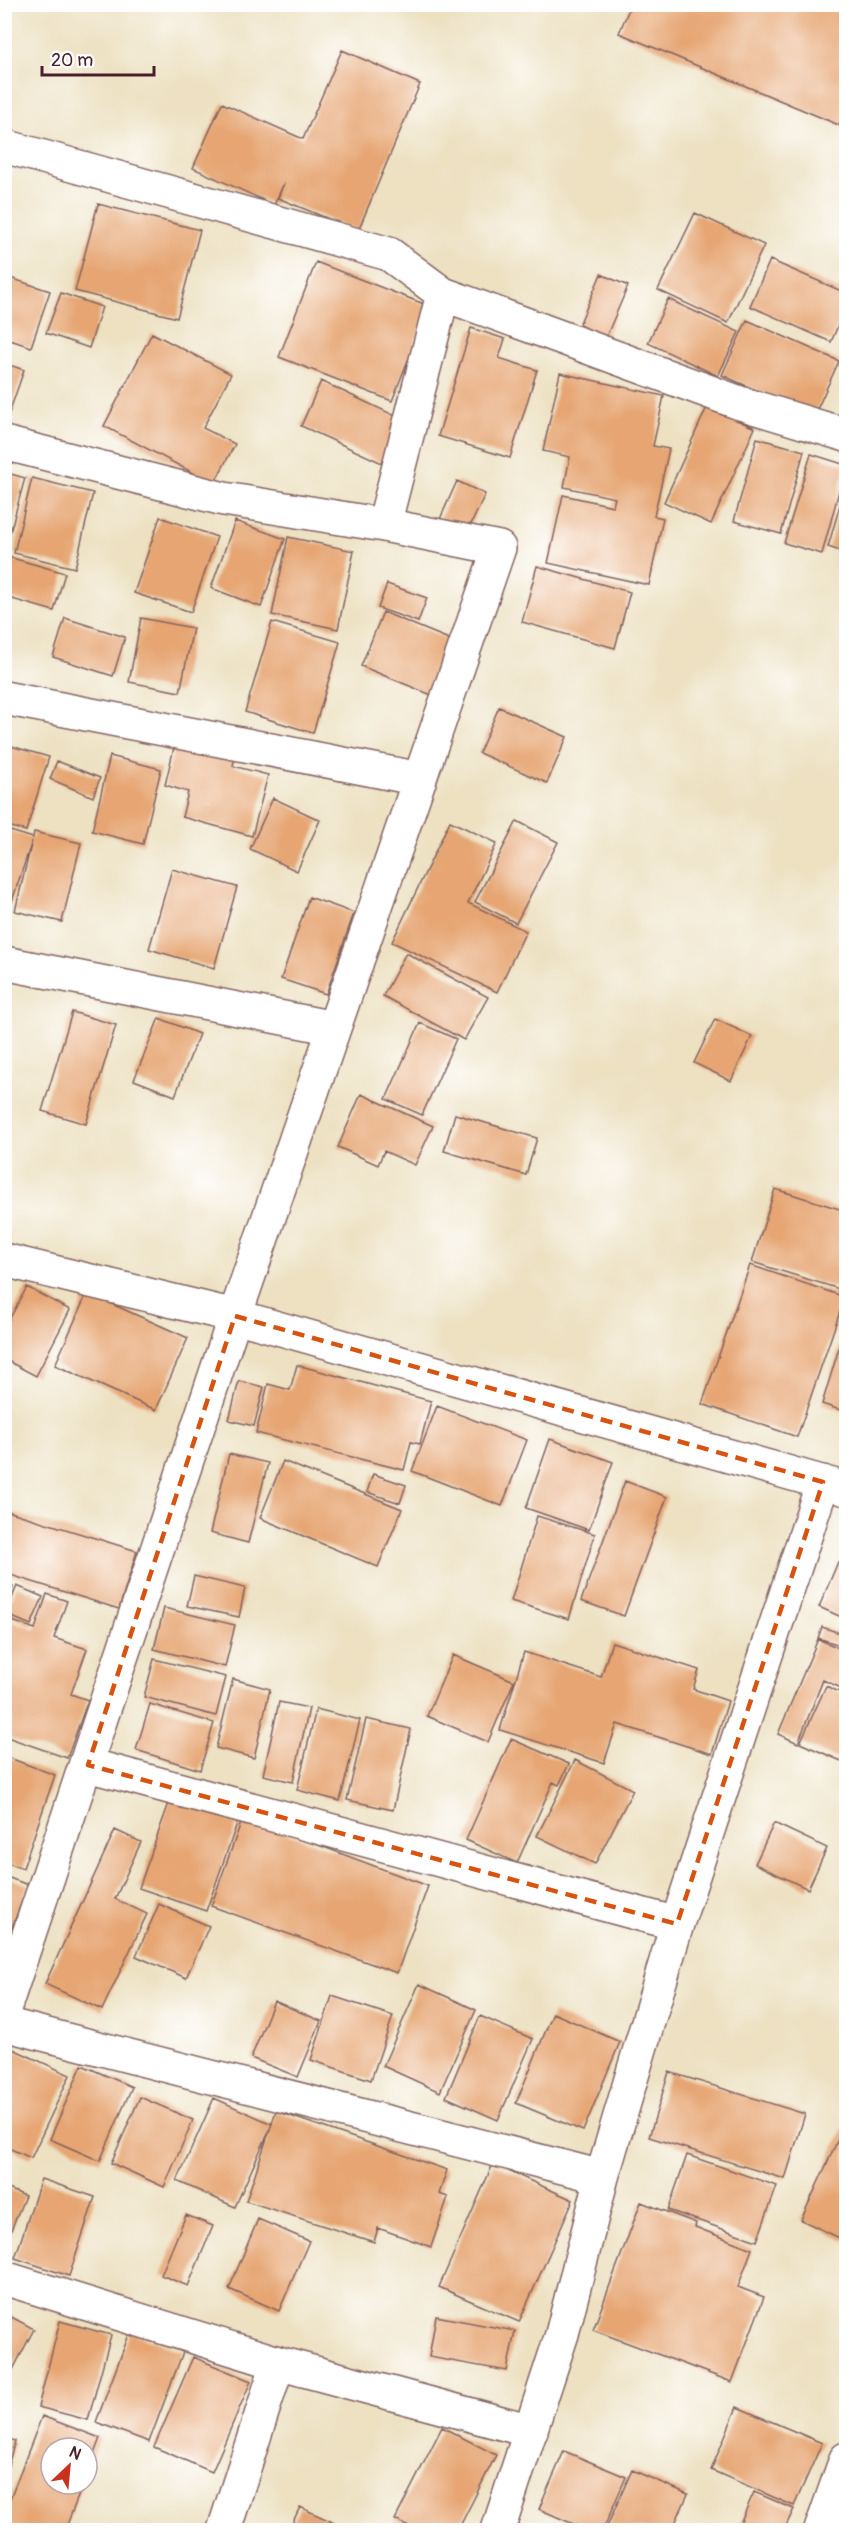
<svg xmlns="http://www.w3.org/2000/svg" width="851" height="2535" font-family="Pangolin,sans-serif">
	<rect width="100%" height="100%" fill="#fff"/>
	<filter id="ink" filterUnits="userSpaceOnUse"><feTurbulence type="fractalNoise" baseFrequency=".0167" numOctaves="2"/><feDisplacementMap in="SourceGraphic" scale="12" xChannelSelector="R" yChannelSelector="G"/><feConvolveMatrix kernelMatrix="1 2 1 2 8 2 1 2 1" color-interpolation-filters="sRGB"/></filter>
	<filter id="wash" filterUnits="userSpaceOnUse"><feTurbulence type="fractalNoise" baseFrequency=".008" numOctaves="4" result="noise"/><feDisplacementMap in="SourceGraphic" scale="24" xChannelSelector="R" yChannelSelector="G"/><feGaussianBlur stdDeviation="1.35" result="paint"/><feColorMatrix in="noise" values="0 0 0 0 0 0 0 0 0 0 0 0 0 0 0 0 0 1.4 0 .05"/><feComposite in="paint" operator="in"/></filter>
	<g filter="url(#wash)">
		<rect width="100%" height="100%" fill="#ede1c2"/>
		<g id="blocks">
			<!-- building -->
			<path fill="#e6a572" d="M631,4H846V128L619,33Z
				M342,50L420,84L358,231L278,198L284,183L274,205L193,168L222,103L303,139Z
				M98,204L200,230L177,318L75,291Z
				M695,213L764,245L728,323L658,290Z
				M770,260L846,293V307L831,342L750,306Z
				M316,262L429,306L392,401L279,357Z
				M601,274L628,286L606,337L579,325Z
				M4,276L50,291L31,347L4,338Z
				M61,293L102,307L89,348L46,333Z
				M668,299L739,332L718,376L648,343Z
				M747,320L839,361L814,416L722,375Z
				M471,328L505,339L499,358L537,370L510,458L438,436Z
				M152,333L231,374L203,428L235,444L214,484L104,426Z
				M4,363L24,370L5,425H4Z
				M560,373L664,396L653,446L669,449L654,516L663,518L649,585L548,563L563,495L613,506L615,498L564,487L570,457L543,451Z
				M321,381L402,419L382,463L301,426Z
				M707,407L755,428L711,524L664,502Z
				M757,438L804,451L781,534L734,521Z
				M811,454L846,465L822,554L784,543Z
				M4,472L25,478L5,551H4Z
				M32,478L93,493L75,568L14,553Z
				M457,481L485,494L468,531L440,519Z
				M846,484V553L828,547Z
				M160,517L217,537L191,612L134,593Z
				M235,521L285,539L261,607L211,588Z
				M288,537L354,551L338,629L272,615Z
				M5,556L65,573L54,611L5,597Z
				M537,566L630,592L615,648L522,622Z
				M387,584L427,598L418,622L378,608Z
				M383,612L456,642L434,696L361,666Z
				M65,618L125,637L113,676L53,657Z
				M141,618L193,628L180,692L129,682Z
				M272,622L340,642L313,733L245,712Z
				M499,707L567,737L547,783L479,753Z
				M177,735L236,751L233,766L268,775L252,836L182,817L188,792L165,785Z
				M4,744L49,757L26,831L4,825Z
				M110,756L161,769L143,844L92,831Z
				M57,761L100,778L93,797L50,779Z
				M273,798L320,820L297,871L250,849Z
				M450,821L497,843L468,903L526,931L497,992L392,942Z
				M517,821L558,842L516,923L475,902Z
				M4,829L33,838L34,832L81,843L62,922L15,911L32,841L11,904L4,902Z
				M172,869L237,887L214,968L149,949Z
				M309,897L354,913L326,994L281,979Z
				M406,953L488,997L464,1040L383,996Z
				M72,1012L116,1025L86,1124L42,1111Z
				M159,1018L199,1034L175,1096L134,1080Z
				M715,1019L752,1036L731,1081L694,1063Z
				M420,1023L456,1039L422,1115L386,1099Z
				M361,1094L433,1126L415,1165L384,1151L378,1165L338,1147Z
				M455,1114L537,1138L526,1175L444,1151Z
				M775,1189L846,1211V1291L752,1262Z
				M750,1265L845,1297L797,1437L702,1404Z
				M27,1287L70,1310L36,1376L4,1359V1329Z
				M87,1293L188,1338L156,1410L55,1365Z
				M846,1325V1412L822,1404Z
				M297,1365L431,1401L420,1444L411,1442L404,1470L256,1433L268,1384L290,1390Z
				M239,1381L264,1387L254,1426L229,1420Z
				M437,1406L527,1440L502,1506L412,1471Z
				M550,1439L613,1462L589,1530L526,1508Z
				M229,1454L268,1463L248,1543L210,1533Z
				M283,1461L402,1509L378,1567L260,1518Z
				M373,1474L406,1485L400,1503L367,1492Z
				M625,1481L667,1497L624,1616L581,1601Z
				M4,1510L137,1551L119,1609L4,1573Z
				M537,1516L595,1534L569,1619L511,1601Z
				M838,1562L846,1566V1619L819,1607Z
				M194,1576L245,1588L239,1617L187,1606Z
				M4,1584L13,1587L5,1609H4Z
				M17,1586L43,1597L31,1625L5,1614Z
				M47,1594L67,1601L54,1638L87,1649L71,1694L88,1700L67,1758L4,1736V1618L35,1629Z
				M164,1608L235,1625L225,1667L154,1649Z
				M822,1627L846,1635V1647L818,1638Z
				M818,1639L846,1651V1690L823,1680L798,1743L778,1734Z
				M612,1642L699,1670L693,1689L728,1701L712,1754L617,1724L604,1763L500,1730L524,1652L601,1677Z
				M453,1655L514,1681L488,1742L427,1716Z
				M154,1659L226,1677L216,1716L144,1697Z
				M233,1679L270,1689L254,1758L216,1748Z
				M826,1686L846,1695V1763L800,1743Z
				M279,1702L309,1708L293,1782L263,1775Z
				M150,1704L214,1723L200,1770L136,1750Z
				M316,1709L360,1720L340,1801L297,1790Z
				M366,1719L411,1729L393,1810L347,1800Z
				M511,1739L569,1764L559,1785L553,1782L517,1863L466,1840Z
				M4,1756L55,1775L23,1868L4,1862Z
				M575,1760L633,1790L595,1864L537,1836Z
				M172,1794L239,1818L206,1911L139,1888Z
				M243,1817L428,1886L397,1973L211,1906Z
				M774,1823L827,1848L808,1889L755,1864Z
				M115,1830L141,1842L115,1899L147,1914L102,2010L45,1984Z
				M4,1876L28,1885L5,1946H4Z
				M159,1904L209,1926L186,1978L136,1956Z
				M419,1984L476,2010L440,2092L383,2066Z
				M332,1996L393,2016L371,2080L311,2060Z
				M274,2001L321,2021L298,2077L251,2058Z
				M553,2013L620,2042L583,2131L516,2103Z
				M480,2016L533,2039L498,2120L446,2097Z
				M11,2048L70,2075L31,2158L4,2146V2061Z
				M82,2065L132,2087L100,2161L50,2139Z
				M669,2072L805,2114L785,2179L649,2137Z
				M140,2097L193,2120L164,2187L111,2163Z
				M214,2098L272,2124L235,2207L177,2181Z
				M276,2111L447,2170L439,2194L448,2197L431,2247L378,2228L374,2242L246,2201Z
				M846,2122V2241L801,2220Z
				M687,2155L777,2186L757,2241L668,2210Z
				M493,2164L573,2200L519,2322L439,2287Z
				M41,2179L95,2197L69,2276L15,2258Z
				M4,2187L25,2196L5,2245H4Z
				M641,2202L696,2223L695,2227L752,2249L738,2287L764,2297L732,2382L593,2330Z
				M186,2215L213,2226L188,2286L161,2275Z
				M258,2219L309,2241L279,2311L229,2289Z
				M4,2313L34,2329L7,2381L4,2355L9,2347L4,2344Z
				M436,2316L515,2331L507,2371L429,2357Z
				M60,2321L111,2335L88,2420L38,2407Z
				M130,2332L183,2352L149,2442L96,2422Z
				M193,2357L251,2381L212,2472L154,2447Z
				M737,2407L822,2443L794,2506L711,2470Z
				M42,2416L100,2438L87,2473V2448H51V2484H83L65,2530H25L4,2523V2514Z
				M442,2427L496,2455L458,2530H416L395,2520Z
				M4,2438L15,2441L5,2476H4Z
				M564,2451L626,2477L603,2530H587L539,2509Z
				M632,2470L688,2494L672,2530L606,2529Z
				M754,2492L794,2509L784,2530H737Z
				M300,2507L349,2530H289Z"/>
		</g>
	</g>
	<g filter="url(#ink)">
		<use href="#blocks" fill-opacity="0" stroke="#836360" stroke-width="1.5"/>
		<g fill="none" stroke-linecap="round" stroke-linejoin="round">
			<!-- minor casing -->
			<g stroke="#836360" stroke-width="36">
				<path id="minor" d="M4,146L389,254L443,294L384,525
					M443,294L740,403L846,435
					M4,443L224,499L384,525L499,548L235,1316L4,2009
					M4,698L420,779
					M4,963L334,1028
					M4,1260L235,1316L846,1489
					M88,1765L677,1924
					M4,2024L602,2177
					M4,2278L278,2363L531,2431
					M224,2530L278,2363
					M498,2530L562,2334L602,2177L677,1924L823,1482
					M821,2530L846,2459"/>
			</g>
			<!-- minor -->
			<use href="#minor" stroke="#fff" stroke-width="33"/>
		</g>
	</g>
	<!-- marked area -->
	<path fill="none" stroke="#d8530f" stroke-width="4.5" stroke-dasharray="12 8" stroke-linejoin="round" d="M235,1316L823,1482L677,1924L88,1765Z"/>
	<!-- margin -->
	<rect width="851" height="2535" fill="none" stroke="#fff" stroke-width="24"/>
	<!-- north arrow -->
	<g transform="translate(69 2466) rotate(26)"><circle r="28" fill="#ffffff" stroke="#b7a5aa" stroke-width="1.5"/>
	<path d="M0-4.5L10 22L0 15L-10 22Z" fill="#c8321e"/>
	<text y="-9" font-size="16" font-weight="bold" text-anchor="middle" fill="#4a1f2b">N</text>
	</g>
	<!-- scale -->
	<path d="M42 66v9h112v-9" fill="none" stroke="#4a1f2b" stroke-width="3"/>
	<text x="51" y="66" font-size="18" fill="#4a1f2b" stroke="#ffffff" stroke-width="4.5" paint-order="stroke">20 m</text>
</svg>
